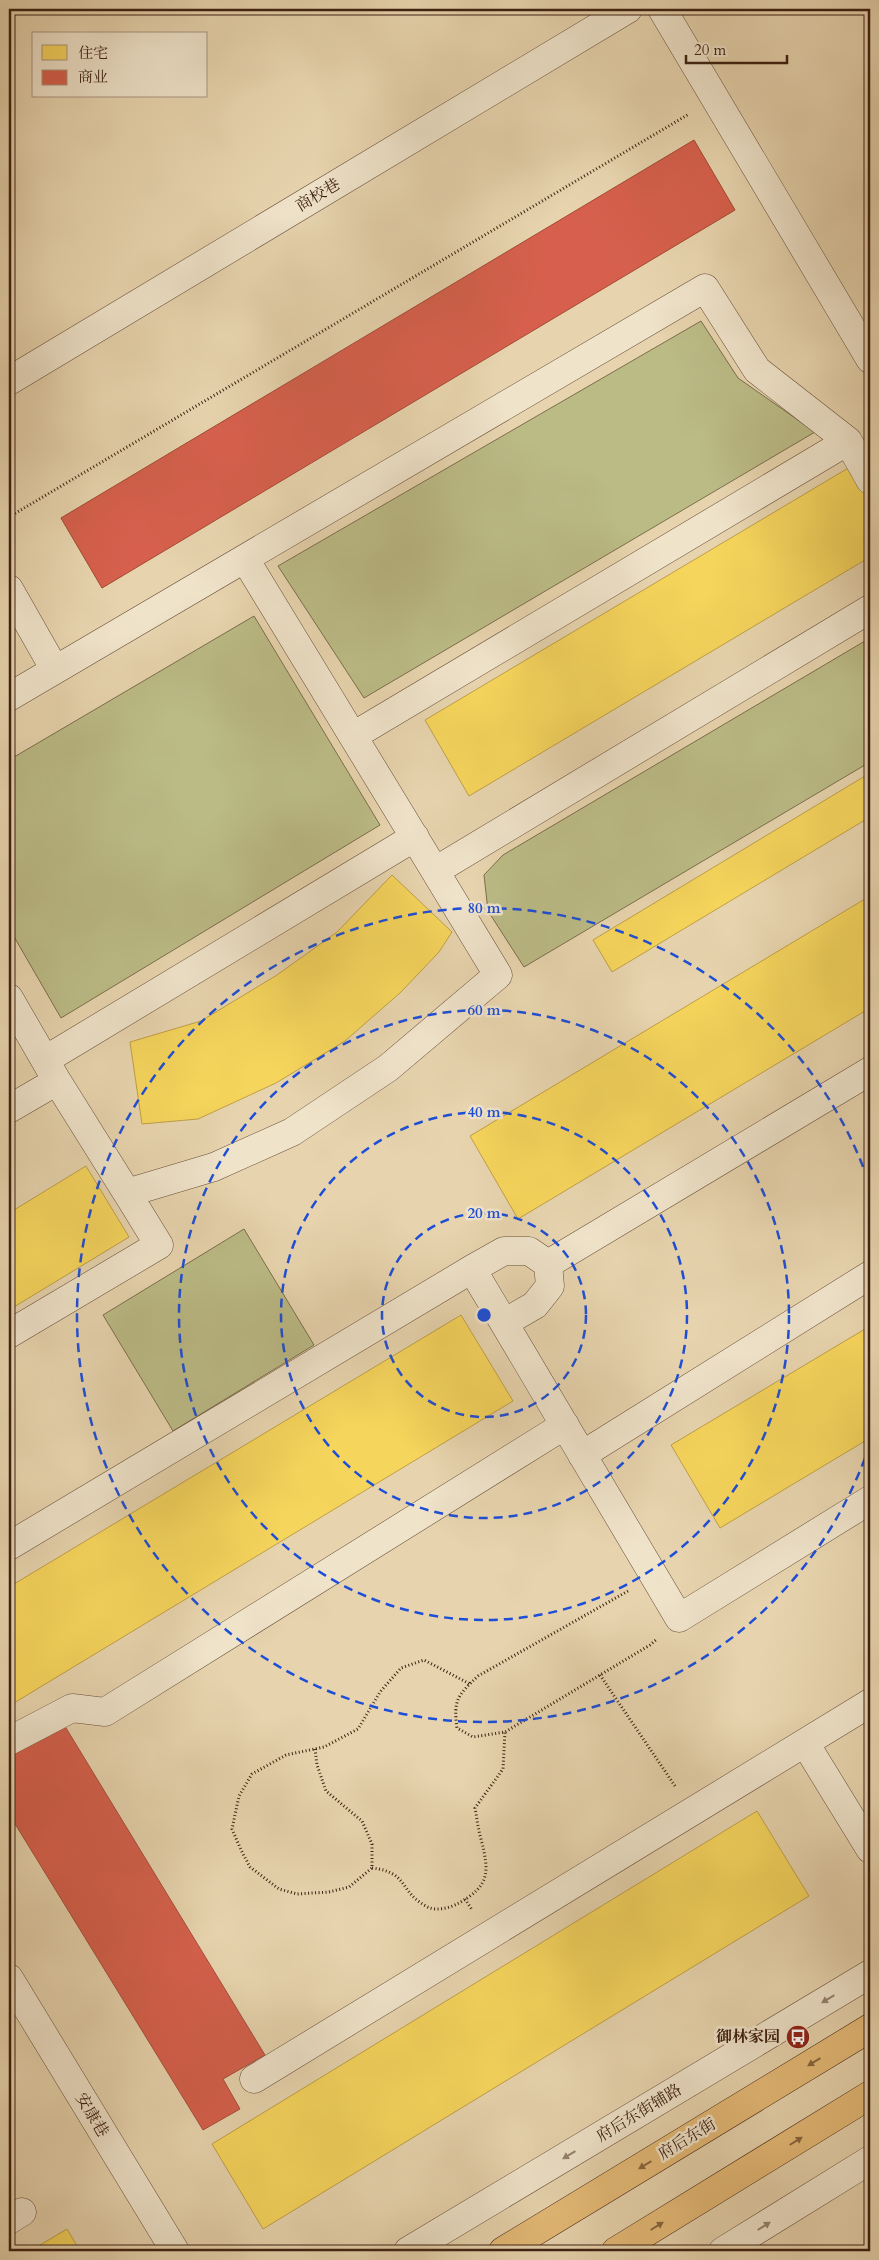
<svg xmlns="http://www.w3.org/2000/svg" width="879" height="2260" font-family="Cardo,'Noto Serif SC',serif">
	<rect width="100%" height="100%" fill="#e7d4ae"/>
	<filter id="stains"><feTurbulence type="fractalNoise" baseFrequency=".004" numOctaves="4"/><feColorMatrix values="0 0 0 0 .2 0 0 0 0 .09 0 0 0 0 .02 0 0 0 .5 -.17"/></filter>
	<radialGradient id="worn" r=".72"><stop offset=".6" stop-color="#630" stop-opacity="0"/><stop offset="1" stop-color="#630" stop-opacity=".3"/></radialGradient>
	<!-- green -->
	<path fill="#bbbb86" stroke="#7c6e4c" d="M701,321L738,378L815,432L364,698L278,566Z
		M254,616L380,825L61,1018L9,928V760Z
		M870,638V762L524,967L488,911L484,875L503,855Z
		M244,1229L314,1345L173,1431L103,1315Z"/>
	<!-- homes -->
	<path fill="#f6d55c" stroke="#bf9f46" d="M694,140L735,210L371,427L330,358Z
		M269,394L314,461L102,588L61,518Z
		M850,467L870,502V557L469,796L425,720Z
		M870,773V817L612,972L593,940Z
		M392,875L452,932L439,952L401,992L345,1041L276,1083L198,1119L142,1124L130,1042L201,1021L277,975L337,932Z
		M870,896V1008L518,1219L470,1136Z
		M86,1166L129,1237L9,1310V1213Z
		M461,1315L513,1401L9,1706V1587Z
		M870,1326V1438L720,1528L671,1445Z
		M757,1811L809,1896L263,2229L212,2144Z
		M67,2229L80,2251H30Z"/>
	<!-- shops -->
	<path fill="#d6604d" stroke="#a84d3b" d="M694,140L735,210L102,588L61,518Z
		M63,1723L265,2055L223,2079L240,2109L203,2130L9,1814V1757Z"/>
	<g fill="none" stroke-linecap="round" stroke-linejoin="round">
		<!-- minor casing -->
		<g stroke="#684e39" stroke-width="29">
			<path id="minor" d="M662,9L870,359
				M9,381L628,9
				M245,559L435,871L870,609
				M9,589L55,670L9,697
				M55,670L705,288L757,370L848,441L870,480
				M353,736L848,441
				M9,998L57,1081L9,1109
				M45,1060L415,837
				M57,1081L127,1193L214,1167L292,1132L388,1068L498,975L435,871
				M472,1269L504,1251H529L548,1264L870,1071
				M504,1323L535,1305L550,1286L548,1264
				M9,1334L159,1245L127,1193
				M582,1455L870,1275
				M9,1546L472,1269L679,1618L870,1500
				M9,1741L72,1708L105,1712L565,1425
				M805,1743L870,1849
				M9,1978L175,2251
				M254,2079L870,1703
				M9,2220L22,2212
				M408,2251L870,1974
				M723,2251L870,2160"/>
		</g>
		<!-- major casing -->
		<g stroke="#3e2112" stroke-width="29">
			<path id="major" d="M503,2251L870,2028
				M616,2251L870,2095"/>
		</g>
		<!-- path -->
		<path stroke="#3e2112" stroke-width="3" stroke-dasharray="1 2.5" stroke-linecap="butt" d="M9,517L689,114
			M628,1591L478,1676C458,1695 453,1700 457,1728L473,1737L505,1732L650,1645L657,1639
			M600,1675L675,1786
			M315,1749L317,1765L326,1791L362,1821L372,1844V1868L349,1887L329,1892L297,1894L279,1889L250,1867L241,1850L232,1829L239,1796L252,1774L286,1755L324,1747L358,1729L380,1692L401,1668L424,1660L470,1684
			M372,1868C409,1872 399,1892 426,1906C435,1912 450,1908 459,1903C491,1885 489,1871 481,1839C478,1829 477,1818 475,1808L503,1769L505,1732
			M465,1899L472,1910"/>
		<!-- minor -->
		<use href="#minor" stroke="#efe3ca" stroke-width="28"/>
		<!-- major -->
		<use href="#major" stroke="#e4ba77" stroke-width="28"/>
	</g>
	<!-- one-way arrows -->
	<defs><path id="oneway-solid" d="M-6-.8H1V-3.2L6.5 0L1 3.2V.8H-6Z" transform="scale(1.25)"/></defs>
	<g fill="#96826e">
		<use href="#oneway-solid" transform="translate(828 1999) rotate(149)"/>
		<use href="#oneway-solid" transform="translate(569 2155) rotate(149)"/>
		<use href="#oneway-solid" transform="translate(764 2226) rotate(-32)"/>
	</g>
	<g fill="#89663f">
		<use href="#oneway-solid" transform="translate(814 2062) rotate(149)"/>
		<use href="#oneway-solid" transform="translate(796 2141) rotate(-32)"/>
		<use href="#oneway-solid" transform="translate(645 2165) rotate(149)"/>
		<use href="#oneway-solid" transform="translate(657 2226) rotate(-32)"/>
	</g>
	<!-- distance rings -->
	<g fill="none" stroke="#1d4ed8" stroke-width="2.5" stroke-dasharray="9 6">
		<circle cx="484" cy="1315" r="102"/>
		<circle cx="484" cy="1315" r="203"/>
		<circle cx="484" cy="1315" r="305"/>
		<path d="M870 1444A407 407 0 1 1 870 1186"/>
	</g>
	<!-- icons -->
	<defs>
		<g id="bus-disc" transform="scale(1.25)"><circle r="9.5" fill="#8f2418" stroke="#efe3ca"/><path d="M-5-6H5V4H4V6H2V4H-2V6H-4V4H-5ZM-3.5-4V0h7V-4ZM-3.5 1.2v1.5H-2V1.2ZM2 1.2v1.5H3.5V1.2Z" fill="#fff"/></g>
	</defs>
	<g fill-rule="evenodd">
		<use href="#bus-disc" x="798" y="2037"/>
	</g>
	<g text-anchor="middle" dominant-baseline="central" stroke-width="5" stroke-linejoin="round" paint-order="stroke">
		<!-- street labels -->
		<g font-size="16" fill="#3e2112" stroke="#efe3ca">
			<text transform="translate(318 195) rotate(-31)">商校巷</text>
			<text transform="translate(639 2113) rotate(-31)">府后东街辅路</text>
			<text transform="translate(92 2115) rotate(59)">安康巷</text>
			<text transform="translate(687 2139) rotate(-31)">府后东街</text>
		</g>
		<!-- poi labels -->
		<g font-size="16" font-weight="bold" fill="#3e2112" stroke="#efe3ca" text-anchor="end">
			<text x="780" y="2037">御林家园</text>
		</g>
	</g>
	<circle cx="484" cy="1315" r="8" fill="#1d4ed8" stroke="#efe3ca" stroke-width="2.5"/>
	<g font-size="15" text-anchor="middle" font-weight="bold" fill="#1d4ed8" stroke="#efe3ca" stroke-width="5" stroke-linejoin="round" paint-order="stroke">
		<text x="484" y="913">80 m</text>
		<text x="484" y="1015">60 m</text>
		<text x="484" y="1117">40 m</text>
		<text x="484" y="1218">20 m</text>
	</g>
	<!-- margin -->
	<rect width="879" height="2260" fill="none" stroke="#e7d4ae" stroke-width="30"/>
	<rect x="10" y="10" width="859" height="2240" fill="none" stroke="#3e2112" stroke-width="2.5"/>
	<rect x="15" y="15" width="849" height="2230" fill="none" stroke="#3e2112"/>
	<!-- legend -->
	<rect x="32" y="32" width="175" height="65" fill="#efe3ca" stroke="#a89580"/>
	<rect x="42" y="45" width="25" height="15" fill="#f6d55c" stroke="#a89580"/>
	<text x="78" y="58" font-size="15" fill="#3e2112">住宅</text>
	<rect x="42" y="70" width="25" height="15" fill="#d6604d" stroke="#a89580"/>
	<text x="78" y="82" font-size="15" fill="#3e2112">商业</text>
	<!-- scale -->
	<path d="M686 55v8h101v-8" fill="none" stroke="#3e2112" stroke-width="2.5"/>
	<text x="694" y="55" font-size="15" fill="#3e2112" stroke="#efe3ca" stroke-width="4" paint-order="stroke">20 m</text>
	<rect width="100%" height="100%" filter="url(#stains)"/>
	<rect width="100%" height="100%" fill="url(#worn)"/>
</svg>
